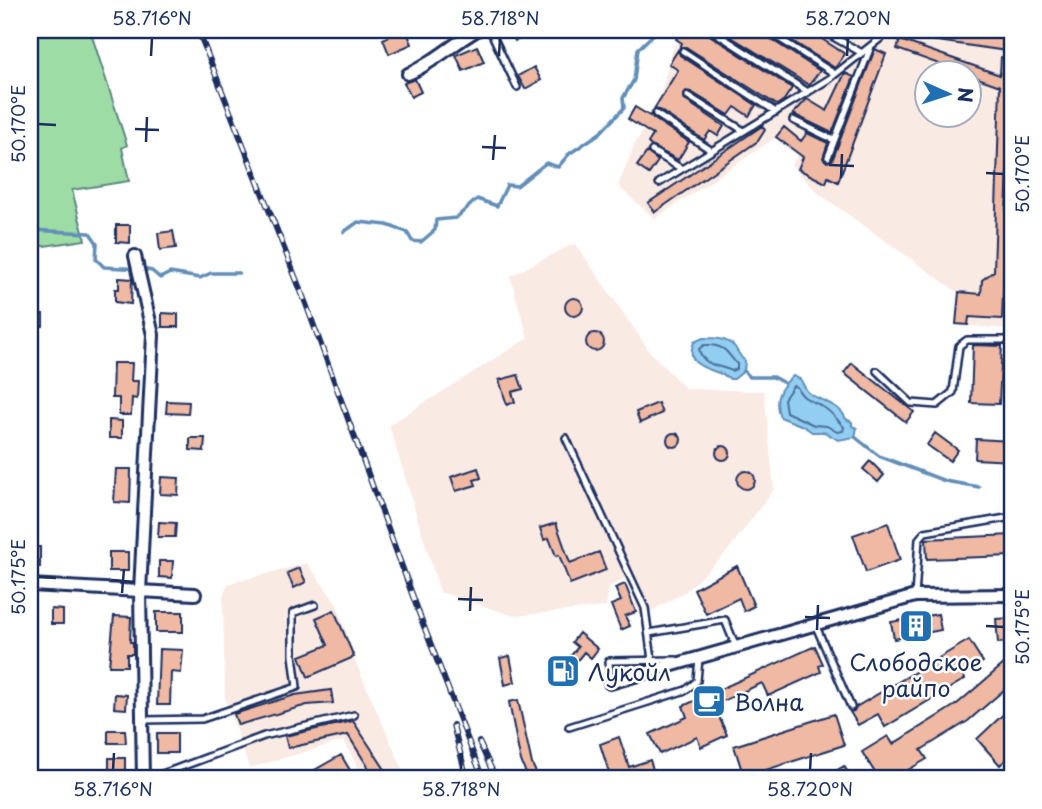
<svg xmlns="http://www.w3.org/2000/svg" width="1042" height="809" font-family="'Playpen Sans',sans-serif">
	<rect width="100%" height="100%" fill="#fff"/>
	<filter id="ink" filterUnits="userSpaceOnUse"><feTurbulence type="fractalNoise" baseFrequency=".0143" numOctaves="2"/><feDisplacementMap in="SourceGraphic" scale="14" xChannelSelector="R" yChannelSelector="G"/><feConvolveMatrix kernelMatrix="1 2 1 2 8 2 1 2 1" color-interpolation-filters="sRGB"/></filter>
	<g filter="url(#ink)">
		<!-- built -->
		<path fill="#faeae4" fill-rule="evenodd" d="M683,30H1012L1004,329L959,325V293L819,194L791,165L799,154L778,136L655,219L618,186L634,145L657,108L672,51ZM926,74H968V116H926Z
			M575,243L650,352L686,389L764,391L774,489L727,552L685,592L641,617L626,578L609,587L606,607L514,616L440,592L389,425L528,338L510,276Z
			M307,563L337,604L355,661L407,779H365L343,741L249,768L225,698L223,596L228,584Z"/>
		<!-- green -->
		<path fill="#9ddca5" stroke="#5c8682" stroke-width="2" d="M30,30H90L127,145L122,148L129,181L72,190L85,240L30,248Z"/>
		<!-- water -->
		<path fill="#92cef2" stroke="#628eb7" stroke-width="2" d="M703,338C713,338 726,338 734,346C738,351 739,356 745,361L744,371L734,379H730C719,368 682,371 694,342Z
			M793,376L800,379C803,383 805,390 809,393C821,402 839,403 846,419L852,422V426L857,428L855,437L838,440L824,432H812L803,426L780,417C773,400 779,388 793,376Z"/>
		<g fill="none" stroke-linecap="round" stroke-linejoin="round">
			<!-- shore -->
			<path stroke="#4b6f99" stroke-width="2" d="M711,345C729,348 726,353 737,364V369L732,371C719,365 703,367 699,349L704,345Z
				M793,386L797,387C804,402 811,399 823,407C832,412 837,420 844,427L843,431L837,432L827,426L814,425L786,412L784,399Z"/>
			<!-- stream -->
			<path stroke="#628eb7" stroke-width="3.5" d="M30,230L90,233L97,243L96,259L104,267L143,269L152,271L160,278L170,273L200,278L211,273H239
				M344,232L358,222L387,225L407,232L412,241L421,242L435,230L436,220L456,218L477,199L497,206L507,185L517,186L546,163L558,167L569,154L600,133L624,108L623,98L634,80L638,49L658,30
				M744,371L750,377H773L784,383
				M855,437L879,456L945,481L979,487"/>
		</g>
		<!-- building -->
		<path fill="#efb9a4" stroke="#1b2f5e" stroke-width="2" d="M403,30H406L412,44L389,54L383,39Z
			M511,30H542L515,41Z
			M683,30H706L708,34L792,88L784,100L777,105L686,47H680L682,43L676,39Z
			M720,30H761L763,34L820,71L809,85Z
			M775,30H808L845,54L835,68Z
			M925,30H999L1010,31L1007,51L923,39Z
			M900,40L1000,75L1001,57L1010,58V112L1002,319L969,317L968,325L956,324L959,292L981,294L982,280L994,271L1000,86L897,49Z
			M477,46L484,62L463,71L456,55Z
			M875,49L886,54L838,182L828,177L826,183L798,169L803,157L776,137L784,127L801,141L807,133L828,143L823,158L827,162L832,161Z
			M678,50L680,55L756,105L749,116L735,107L729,115L691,92L686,91L683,95L685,100L724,126L718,136L710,131L704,140L659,110L654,109L678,70L669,64Z
			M534,67L541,80L525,89L518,76Z
			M845,73L854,77L832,133L793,114L807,99L827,111Z
			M415,79L421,92L411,97L404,83Z
			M635,107L650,116L651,114L653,118L689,142L678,160L651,146L648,143L653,135L628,119Z
			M762,126L765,130L758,141L655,212L648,203Z
			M647,152L658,161L649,174L637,166Z
			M116,225H130V243L116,242Z
			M173,231L176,248L160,250L158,233Z
			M30,265H39L38,289H30Z
			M119,278L132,279L131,304L115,302V289H119Z
			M565 307a9 9 0 1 1 18 0a9 9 0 1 1-18 0Z
			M30,313L43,314V326H30Z
			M162,313L178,314V327H162Z
			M586 342a9 9 0 1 1 18 0a9 9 0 1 1-18 0Z
			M973,345L1002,346L999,404L971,403Z
			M113,363H132L131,381H138L137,399L132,398L131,415H119V398H112Z
			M852,363L914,412L906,422L844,373Z
			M518,375L523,389L512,392L515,402L507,405L499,380Z
			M167,401L189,402L188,414L166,413Z
			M658,403L662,413L640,423L636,412Z
			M109,420L122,421V438H109Z
			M667 440a7 7 0 1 1 14 0a7 7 0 1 1-14 0Z
			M935,433L958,450L950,461L927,445Z
			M190,438H205L204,451L190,450Z
			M976,439L1012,441V461L975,459Z
			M716 453a7 7 0 1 1 14 0a7 7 0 1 1-14 0Z
			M870,461L884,475L878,482L863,469Z
			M478,468L481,478L474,480L476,485L456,491L451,477Z
			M116,469H131L130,503L114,502Z
			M737 480a9 9 0 1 1 18 0a9 9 0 1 1-18 0Z
			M161,477L179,478L178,495L160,494Z
			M159,522L176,523L175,537H158Z
			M556,523L570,563L599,552L606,570L570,584L559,555L556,556L549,538L544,540L540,528Z
			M888,523L900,560L866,572L853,535Z
			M1012,535V556L927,559L926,539Z
			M30,547H40V567L30,566Z
			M109,552H128V571H109Z
			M159,561H173L172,578L159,577Z
			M737,566L754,606L744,611L739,598L706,614L694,589Z
			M299,568L306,582L294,588L287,573Z
			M625,584L636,612L625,616L630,626L621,630L611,605L621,601L615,588Z
			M51,609L63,610V624H51Z
			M334,610L354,657L308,677L300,656L328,645L316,618Z
			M156,612H183V632H156Z
			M938,614L941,630L894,639L891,622Z
			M114,616L131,617L130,642H133V654H127V666H109Z
			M1012,618V642L998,643L996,619Z
			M579,633L598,649L591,658L584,652L571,668L574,671L564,683L551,671L562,660L565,663L578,647L572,642Z
			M969,640L983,662L962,674L965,679L885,727L878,714L858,725L850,712L854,711L856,707Z
			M815,646L823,664L819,666L821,672L768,696L762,683L714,705L727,735L701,747L697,737L660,754L650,734L687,717L683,706Z
			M159,649L183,650L181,673L171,672L170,705H157Z
			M510,656L515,682L505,685L500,658Z
			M1005,663L1012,672V683L968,721L921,750L927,759L908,770L912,776L906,779H879L862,752L888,736L893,744L957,704Z
			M331,690L333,703L307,705L238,725L234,714L295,695Z
			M115,694L127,695L126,709L114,708Z
			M518,700L532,764L539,779H528L520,758L509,702Z
			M1012,706V754L1000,765L977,739Z
			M834,714L844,745L744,777L734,746Z
			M353,721L386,771L375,778L348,735L288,748L285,736Z
			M108,730H125L126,743H108Z
			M157,733H177V753H157Z
			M619,737L629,767L650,760L656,779H611L600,744Z
			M341,755L351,772L339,779H299Z
			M109,758H125V773H109Z
			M844,766L852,779H822Z"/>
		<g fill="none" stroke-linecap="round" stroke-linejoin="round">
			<!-- lane casing -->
			<g stroke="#1b2f5e" stroke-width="10">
				<path id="lane" d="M490,30L517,87
					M711,30L808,92
					M766,30L835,74
					M821,30L862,53
					M683,51L776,112
					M688,96L744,131
					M656,114L712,151
					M793,120L834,140
					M652,151L682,169
					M828,157L870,49
					M659,183L829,79L882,37L887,30
					M877,371L911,403L937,405L953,392L959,346L967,340H1010
					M1008,429L1012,276
					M566,438L645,608L652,660
					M915,596L919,539L925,532L1012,517
					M815,624L851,707
					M649,633L725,620L736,647
					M610,682L609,661L676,660
					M143,720L202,719L297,687L293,655V613L315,605
					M569,727L686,690L697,681L699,658
					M149,779L264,736L354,715"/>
			</g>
			<!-- street casing -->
			<g stroke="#1b2f5e" stroke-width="16">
				<path id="street" d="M408,74C433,63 453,44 477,30
					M135,256L153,335L140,591L143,779
					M30,585L195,594
					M610,683L915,596L1012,595"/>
			</g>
			<!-- lane -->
			<use href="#lane" stroke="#fff" stroke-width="5"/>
			<!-- street -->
			<use href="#street" stroke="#fff" stroke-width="10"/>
			<!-- rail casing -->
			<g stroke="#1b2f5e" stroke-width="6">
				<path id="rail" d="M198,30L306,304L423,624L483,779
					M453,725L467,779
					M479,742L496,779
					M973,779L977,776"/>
			</g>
			<!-- rail -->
			<use href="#rail" stroke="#fff" stroke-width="3.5" stroke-dasharray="10" stroke-linecap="butt"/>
		</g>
	</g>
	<!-- ticks -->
	<path fill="none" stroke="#1b2f5e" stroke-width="2.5" d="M151,56L152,38M499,56L500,38M847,56L848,38M38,124L56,125M135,129L159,130M146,142L147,117M482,147L506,148M493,160L495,135M829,165L854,166M986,173L1004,174M841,178L842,154M38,577L56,578M111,580L135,582M122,593L124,569M458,599L483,600M470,611L471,587M805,617L830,618M986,626L1004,627M817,630L818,605M113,770L114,753M461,770L462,753M810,770L811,753"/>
	<!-- icons -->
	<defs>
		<g id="building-square" transform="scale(1.75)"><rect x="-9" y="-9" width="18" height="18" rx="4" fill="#1f6fb2" stroke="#fff"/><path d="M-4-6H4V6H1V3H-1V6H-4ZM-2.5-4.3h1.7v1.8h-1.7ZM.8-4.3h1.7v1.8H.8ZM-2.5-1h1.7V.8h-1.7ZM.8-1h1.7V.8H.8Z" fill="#fff"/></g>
		<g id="fuel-square" transform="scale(1.75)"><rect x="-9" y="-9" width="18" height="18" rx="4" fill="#1f6fb2" stroke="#fff"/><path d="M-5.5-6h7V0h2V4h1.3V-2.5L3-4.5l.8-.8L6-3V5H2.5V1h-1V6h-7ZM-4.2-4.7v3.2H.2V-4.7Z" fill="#fff"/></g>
		<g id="cafe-square" transform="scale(1.75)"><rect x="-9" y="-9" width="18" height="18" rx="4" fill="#1f6fb2" stroke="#fff"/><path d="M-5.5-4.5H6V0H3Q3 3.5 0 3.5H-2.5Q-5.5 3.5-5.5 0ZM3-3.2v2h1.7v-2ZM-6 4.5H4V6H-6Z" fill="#fff"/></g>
	</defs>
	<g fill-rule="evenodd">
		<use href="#building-square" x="916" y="626"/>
		<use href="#fuel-square" x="563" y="671"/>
		<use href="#cafe-square" x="709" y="701"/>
	</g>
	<g text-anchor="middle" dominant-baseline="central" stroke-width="5" stroke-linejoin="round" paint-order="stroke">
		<!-- poi labels -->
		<g font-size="23" fill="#1b2f5e" stroke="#fff" text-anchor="start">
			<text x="916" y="661" text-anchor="middle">Слободское<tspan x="916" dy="26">райпо</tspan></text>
			<text x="588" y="671">Лукойл</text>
			<text x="734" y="701">Волна</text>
		</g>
	</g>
	<!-- margin -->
	<rect width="1042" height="809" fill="none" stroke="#fff" stroke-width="77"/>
	<!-- north arrow -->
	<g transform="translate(948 94) rotate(93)"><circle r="33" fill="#ffffff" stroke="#a4acbf" stroke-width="2"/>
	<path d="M0-5L12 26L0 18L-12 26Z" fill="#1f6fb2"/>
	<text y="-10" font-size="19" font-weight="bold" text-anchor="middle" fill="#1b2f5e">N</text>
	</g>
	<rect x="38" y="38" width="966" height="732" fill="none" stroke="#1b2f5e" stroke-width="2.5"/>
	<g font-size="18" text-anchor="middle" fill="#1b2f5e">
		<text x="152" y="25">58.716°N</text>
		<text x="500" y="25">58.718°N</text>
		<text x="848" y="25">58.720°N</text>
		<text transform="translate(19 124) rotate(-90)" y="6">50.170°E</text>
		<text transform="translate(1023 174) rotate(-90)" y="6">50.170°E</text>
		<text transform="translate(19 577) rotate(-90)" y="6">50.175°E</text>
		<text transform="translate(1023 627) rotate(-90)" y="6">50.175°E</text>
		<text x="113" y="796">58.716°N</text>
		<text x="461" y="796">58.718°N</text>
		<text x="810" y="796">58.720°N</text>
	</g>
</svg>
